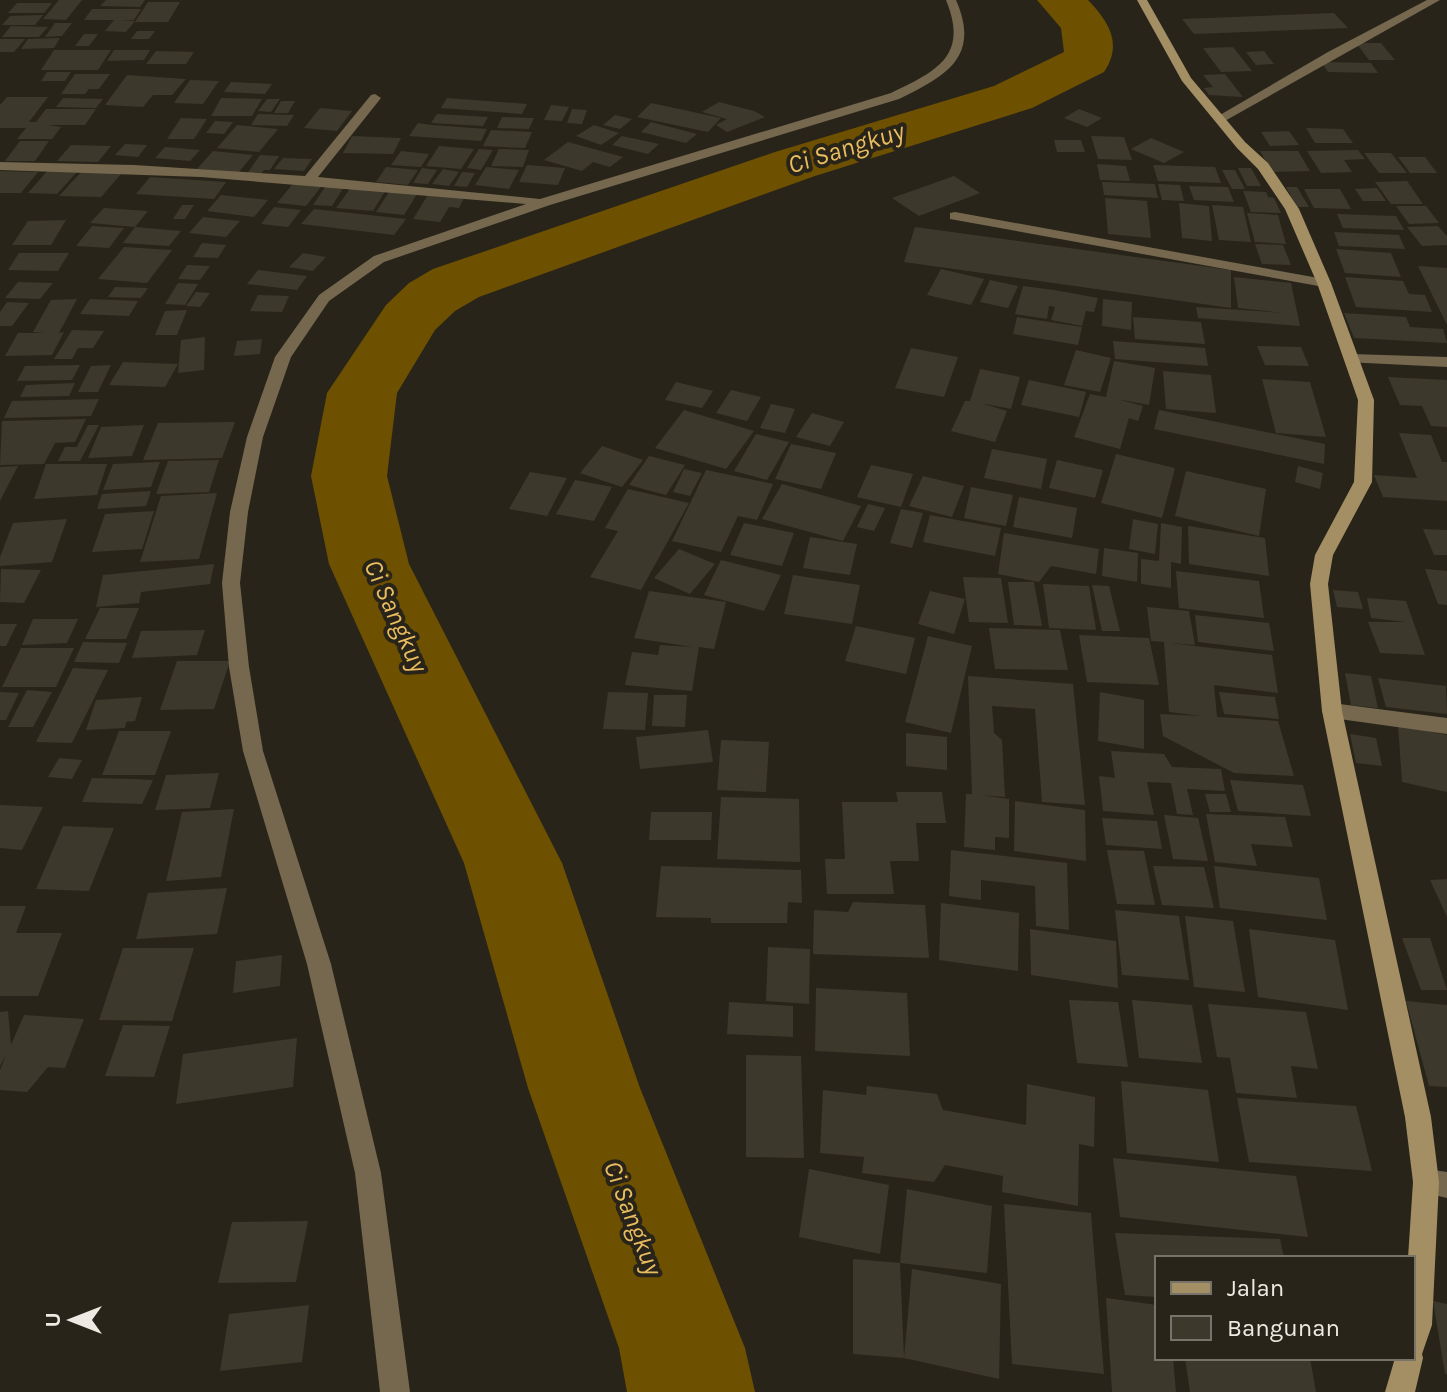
<svg xmlns="http://www.w3.org/2000/svg" width="1447" height="1392" font-family="Karla,sans-serif">
	<rect width="100%" height="100%" fill="#292419"/>
	<g fill="none" stroke-linecap="round" stroke-linejoin="round">
		<!-- river -->
		<path fill="#6d5000" fill-rule="evenodd" d="M1037,0H1088C1109,22 1123,44 1104,72L1032,108L815,176L479,297L455,311L435,330L397,393L387,476L409,564L562,863L640,1088L745,1348L755,1392H627L619,1348L528,1088L464,863L329,564L311,476L327,393L386,305L409,283L433,269L775,152L994,86L1064,52L1061,28Z"/>
	</g>
	<!-- building -->
	<path fill="#3d382c" d="M59,0H82L66,20L43,19Z
		M106,0H145L140,7L100,6Z
		M148,2H180L168,22H135Z
		M17,3H52L44,13H8Z
		M92,9H141L134,20H121L135,21L126,32L105,31L114,20H84Z
		M1334,13L1348,28L1194,34L1182,19Z
		M43,15L35,25H2L10,16Z
		M55,23H72L62,36L45,37Z
		M11,26L48,27L39,37H2Z
		M137,31H155L149,39H131Z
		M84,34H98L89,46H75Z
		M60,38L54,48L21,49L28,39Z
		M0,39H25L14,52H0Z
		M1356,43H1381L1395,60H1369Z
		M1233,47L1252,71L1221,72L1203,48Z
		M54,50H111L98,70H41Z
		M114,50H150L144,60L107,61Z
		M156,51L194,52L186,64H146Z
		M1264,51L1274,64L1256,65L1246,52Z
		M1321,62L1371,63L1378,73L1328,72Z
		M47,72H71L65,81H41Z
		M75,74H110L99,89H89L85,94H61Z
		M1225,74L1235,87L1243,97L1209,95L1204,88L1213,87L1203,75Z
		M127,75L186,79L172,95H153L143,107L105,105Z
		M190,80L219,81L203,104L174,103Z
		M231,82L272,84L265,94L224,92Z
		M7,97H48L29,122H36L46,109H96L85,125H48L61,127L52,139H17L26,128H0V105Z
		M63,98L103,99L96,108L56,107Z
		M221,98L262,99L252,116H211Z
		M447,98L527,104L522,114L441,108Z
		M267,99H280L271,112L258,111Z
		M281,101H295L288,113H274Z
		M719,102L754,111L765,117L727,132L716,125L727,119L702,112Z
		M651,103L721,118L708,132L637,117Z
		M551,105L569,107L562,121L544,120Z
		M320,108L352,111L337,131L304,128Z
		M572,109L587,110L582,124L567,123Z
		M1079,109L1102,118L1087,127L1064,118Z
		M258,114L294,115L287,126L251,125Z
		M437,114L488,117L483,126L431,123Z
		M615,115L632,119L620,129L603,125Z
		M502,117L534,118L529,129L497,128Z
		M181,118L207,119L194,139H167Z
		M215,121L233,122L224,134L206,133Z
		M651,122L697,134L686,143L641,132Z
		M418,123L432,125L487,129L481,141L409,136Z
		M237,125L278,129L259,152L217,148Z
		M594,125L619,133L601,145L576,136Z
		M1306,128L1343,129L1353,143H1315Z
		M491,130L532,132L525,148L483,146Z
		M1289,131L1299,145L1270,146L1261,132Z
		M352,136L401,138L393,154L343,153Z
		M622,136L659,144L648,154L612,145Z
		M1091,136L1124,137L1132,160L1098,159Z
		M1151,138L1184,152L1164,163L1131,149Z
		M1054,140H1081L1085,152H1057Z
		M20,141H49L35,161H5Z
		M568,142L623,157L610,167L593,162L582,171L544,160Z
		M125,144L147,145L138,157L115,155Z
		M71,145L111,146L98,162L57,161Z
		M439,146L474,149L461,169L426,166Z
		M165,147L200,150L190,161L155,158Z
		M479,149L493,150L481,170L467,168Z
		M499,149L529,150L523,167L491,166Z
		M1358,150L1365,159L1344,160L1352,172L1321,173L1307,151Z
		M213,151L253,155L238,173L197,169Z
		M401,151L429,154L421,167L391,165Z
		M1260,151H1298L1310,171L1272,172Z
		M1364,153H1391L1407,173H1379Z
		M260,155L279,156L270,170H264L261,174H247Z
		M1398,157H1425L1437,173H1410Z
		M283,158L312,159L304,171L274,169Z
		M1097,164L1126,166L1130,181L1100,180Z
		M527,165L565,168L558,185L519,182Z
		M1153,165L1215,167L1221,183L1158,181Z
		M386,167L418,170L408,185L376,182Z
		M486,167L519,170L509,189L475,185Z
		M422,168L437,170L428,184L413,183Z
		M1238,168H1251L1261,186H1247Z
		M443,169L459,172L449,186L432,184Z
		M48,170L77,172L57,194L28,193Z
		M1222,170H1235L1245,189H1232Z
		M0,171L38,172L21,193H0Z
		M82,171L122,173L101,197L59,196Z
		M462,172L475,173L467,187L454,186Z
		M954,176L980,193L919,216L892,198Z
		M150,177L226,182L214,199L136,194Z
		M296,180L324,183L306,206L277,203Z
		M1407,181L1423,204H1391L1375,182Z
		M1102,182L1155,184L1158,198L1104,195Z
		M327,184L345,185L332,206L313,205Z
		M1158,184L1180,185L1184,201L1162,200Z
		M352,186L387,188L373,211L336,208Z
		M1189,186L1228,187L1234,202L1194,200Z
		M1286,187H1297L1309,207H1297Z
		M1377,188L1386,201H1363L1355,189Z
		M1304,189H1340L1351,209L1314,208Z
		M1243,191L1266,192L1268,197L1274,198L1281,213L1251,212Z
		M389,192L417,194L404,215L376,212Z
		M429,193L465,196L459,208L449,207L440,222L413,219Z
		M221,195L268,200L254,217L207,211Z
		M1105,198L1147,201L1151,238L1108,234Z
		M1179,203L1209,206L1212,241L1182,238Z
		M182,205H194L185,219H173Z
		M1212,205L1243,207L1251,242L1219,240Z
		M1396,206H1426L1439,223L1409,224Z
		M274,207L301,210L288,227L261,224Z
		M104,208L148,211L135,227L90,223Z
		M314,209L406,219L394,235L301,224Z
		M1247,213L1278,215L1286,244L1255,242Z
		M1337,214L1396,216L1404,230L1343,228Z
		M203,217L240,221L226,237L189,233Z
		M66,220L51,245H12L28,221Z
		M92,226L124,228L109,248L76,246Z
		M1438,226L1447,236V245L1422,246L1407,227Z
		M135,227L181,231L169,246L123,243Z
		M915,227L1231,270V308L904,262Z
		M1334,232L1399,235L1405,249L1339,246Z
		M202,243L226,245L218,258L193,257Z
		M1255,244L1283,245L1291,265L1262,264Z
		M124,247L172,250L147,283L98,279Z
		M1336,249L1391,253L1401,277L1345,273Z
		M19,253H69L58,271L8,270Z
		M303,253L326,257L313,271L289,267Z
		M187,265L210,266L200,280L178,279Z
		M1418,266L1447,268V325Z
		M941,269L984,279L971,305L927,295Z
		M258,270L307,276L297,290L247,284Z
		M1234,277L1291,283L1300,326L1198,318L1196,307L1285,313L1238,308Z
		M1345,277L1403,281L1409,294L1425,295L1432,312L1356,307Z
		M990,280L1018,286L1008,308L980,302Z
		M18,282L53,283L40,299L5,298Z
		M178,283L198,284L185,305L165,304Z
		M1023,286L1054,290L1098,298L1094,312L1086,311L1082,326L1051,320L1055,307L1049,306L1047,319L1015,314Z
		M115,287L148,288L141,298L108,297Z
		M196,292L210,293L200,307L186,306Z
		M258,295L289,296L282,312L250,311Z
		M77,299L59,333L64,332L52,355L5,356L18,333H45L33,332L51,300Z
		M90,299L138,301L129,316L80,314Z
		M1103,299L1132,302L1131,330L1102,326Z
		M7,302L29,303L12,326H0V312Z
		M187,310L177,335H155L165,311Z
		M1344,313L1406,317L1410,327L1443,329L1447,343L1354,338Z
		M1017,317L1082,327L1078,345L1013,334Z
		M1133,317L1201,322L1205,344L1135,339Z
		M72,330L104,331L93,348H78L72,359H54Z
		M205,337L204,370L178,373L181,340Z
		M262,339L260,354L234,356L237,341Z
		M1113,341L1205,348L1208,366L1115,359Z
		M1257,346L1301,347L1309,366L1265,365Z
		M911,348L958,357L944,397L895,388Z
		M1076,350L1111,358L1100,392L1064,385Z
		M1114,361L1155,368L1149,405L1117,399L1143,406L1138,421L1129,418L1120,449L1074,437L1090,394L1106,397Z
		M123,362L178,364L165,387L109,385Z
		M80,365L72,380L17,381L25,366Z
		M111,365L98,392H78L91,366Z
		M980,369L1020,377L1011,409L981,403L1007,411L995,442L951,431L965,401H970Z
		M1163,371L1211,375L1216,413L1166,409Z
		M1388,377L1447,380V427L1431,426L1422,406L1400,405Z
		M1262,379L1310,382L1326,437L1276,433Z
		M1029,380L1086,392L1079,417L1021,405Z
		M676,382L713,391L702,408L665,400Z
		M75,383L69,396L20,397L26,385Z
		M731,390L761,397L747,421L716,413Z
		M99,399L91,416L4,418L12,401Z
		M771,404L795,409L785,433L760,428Z
		M684,410L754,431L726,469L655,448Z
		M1159,410L1325,444L1324,464L1154,429Z
		M812,413L844,422L830,446L796,437Z
		M86,419L75,442L55,443L44,464L0,465L2,421Z
		M235,422L222,458L143,460L158,423Z
		M88,425H99L80,461H58L65,447H77Z
		M144,425L132,456L88,458L101,427Z
		M1399,433L1431,435L1442,462H1447V501L1383,497L1374,475L1417,478Z
		M756,434L789,442L767,480L734,471Z
		M791,444L836,453L821,489L775,479Z
		M602,446L643,460L622,487L580,473Z
		M992,449L1047,459L1041,489L984,478Z
		M1116,454L1175,468L1162,518L1101,503Z
		M649,456L685,465L666,495L629,485Z
		M219,460L209,492L156,494L168,461Z
		M1057,460L1103,470L1095,498L1049,488Z
		M160,462L151,487L103,490L113,464Z
		M46,464H107L97,495L34,499Z
		M871,465L913,474L901,507L857,497Z
		M18,466L0,501V467Z
		M1298,466L1323,473L1320,489L1295,482Z
		M684,469L702,473L690,496L673,492Z
		M706,470L773,484L757,520L738,516L721,552L672,541Z
		M1186,471L1266,489L1259,536L1175,516Z
		M530,472L567,478L547,516L509,509Z
		M923,476L964,486L952,517L909,506Z
		M575,480L612,487L594,521L556,514Z
		M782,484L861,506L843,541L762,519Z
		M971,487L1013,495L1006,526L964,518Z
		M628,489L689,503L641,590L590,577L618,531L605,528Z
		M151,491L146,506L97,509L102,494Z
		M217,493L199,559L140,562L161,496Z
		M1019,497L1077,508L1072,538L1013,527Z
		M868,504L885,508L874,531L857,527Z
		M901,509L923,513L912,548L890,543Z
		M154,511L142,549L92,552L105,514Z
		M930,515L1001,528L995,556L923,542Z
		M67,519L52,562L0,566V557L13,523Z
		M1133,519L1158,524L1155,554L1129,549Z
		M744,523L794,533L782,566L730,555Z
		M1161,523L1182,527L1181,564L1171,562V588L1141,584V559L1159,561Z
		M1188,526L1265,538L1269,576L1189,564Z
		M1423,529L1447,530V555H1434Z
		M1004,533L1099,549L1096,574L1051,566L1039,582L998,574Z
		M810,537L857,544L850,575L803,568Z
		M1104,548L1138,553L1137,582L1102,576Z
		M679,549L715,564L690,594L654,578Z
		M721,560L781,575L764,611L704,595Z
		M214,564L210,584L141,592L139,603L96,607L103,575Z
		M1,569L41,570L24,603L0,602Z
		M1425,569L1447,571V605L1438,604Z
		M1176,571L1259,581L1264,618L1179,608Z
		M793,575L860,585L852,624L784,614Z
		M963,577L1001,578L1008,623L969,622Z
		M1008,582H1034L1042,626L1014,625Z
		M1043,584L1089,586L1096,630L1049,628Z
		M1092,585L1109,586L1120,631H1102Z
		M1333,590L1358,592L1363,609L1337,607Z
		M649,591L726,602L714,649L699,647L692,691L625,685L632,652L658,655L660,645L693,647L634,638Z
		M930,591L965,599L954,634L918,624Z
		M1367,598L1406,601L1425,655L1380,653L1368,622H1406L1371,618Z
		M1147,607L1189,611L1195,645L1169,643L1272,655L1278,693L1214,685L1217,717L1278,721L1294,776L1234,773L1163,736L1160,714L1202,716L1169,712L1164,642L1151,641Z
		M100,608H139L126,639H85Z
		M1195,615L1269,623L1274,651L1198,642Z
		M33,619H78L67,643L22,645Z
		M0,624H17L6,646H0Z
		M856,626L915,638L906,674L845,661Z
		M989,628L1060,630L1068,670L995,669Z
		M205,630L197,655L132,658L141,631Z
		M1079,635L1149,638L1159,685L1087,682Z
		M928,636L972,646L951,733L905,722Z
		M83,642L127,643L119,663L74,662Z
		M21,648H74L56,687H2Z
		M177,661H230L214,709L160,710Z
		M73,668L108,670L72,743L36,742Z
		M1345,673L1371,676L1378,708L1351,705Z
		M968,676L1073,684L1085,805L1042,802L1035,709L992,706L994,733L1002,740L1005,797L980,795L1009,799V838L995,837V850L964,847L966,794H972Z
		M1378,678L1446,686L1447,714L1386,707Z
		M27,690L52,692L33,727H8Z
		M0,692L19,693L6,720H0Z
		M608,692L648,693L645,730L603,729Z
		M1100,692L1144,700V749L1098,741Z
		M1219,692L1275,697L1279,719L1224,714Z
		M654,695H687L685,727L652,726Z
		M142,697L135,721L126,722L125,728L86,730L96,700Z
		M1398,725L1447,735V792L1402,782Z
		M708,730L713,762L640,769L636,737Z
		M119,731H171L155,775H102Z
		M906,733L947,737V770L906,766Z
		M1350,734L1376,738L1382,766L1356,763Z
		M721,740L769,742L766,792L717,790Z
		M1111,751L1164,754L1172,767L1221,769L1225,791L1187,789L1193,815L1177,814L1171,783L1147,782L1154,815L1103,811L1099,776L1115,778Z
		M59,758L82,760L72,779L48,777Z
		M219,773L210,808L155,810L166,775Z
		M92,778L132,779L153,780L142,804L82,802Z
		M1230,780L1303,785L1311,816L1238,811Z
		M896,792H942L946,823H916L919,861H890L894,894H827L825,859H845L842,802H898Z
		M1205,794H1226L1231,812H1210Z
		M721,797L799,799L800,862L717,859Z
		M1015,801L1085,810L1086,861L1014,851Z
		M0,805L43,807L22,850L0,848Z
		M234,809L221,877L166,881L182,812Z
		M651,812H712L711,840H649Z
		M1206,814L1285,817L1293,847L1251,844L1257,866L1215,862Z
		M1164,815L1198,818L1208,861L1173,859Z
		M1102,818L1157,821L1162,849L1106,845Z
		M63,826L114,828L89,891L36,889Z
		M951,850L1067,863L1069,930L1036,926L1035,886L981,880V900L949,896Z
		M1107,850L1144,851L1155,905L1117,904Z
		M661,866L801,870L802,903L788,902L787,923H711V918L656,917Z
		M1153,866L1204,867L1214,908L1162,905Z
		M1214,866L1319,878L1327,920L1220,908Z
		M1447,879V917L1430,880Z
		M227,888L217,934L136,939L148,893Z
		M853,902L925,905L929,958L813,954L814,910L848,912Z
		M941,903L1019,913L1018,971L939,960Z
		M0,906H26L16,933H62L38,996H0Z
		M1115,910L1179,916L1189,980L1122,975Z
		M1185,916L1233,921L1245,992L1194,987Z
		M1030,929L1116,941L1118,988L1031,975Z
		M1249,929L1335,940L1348,1010L1258,997Z
		M1402,938H1430L1447,990H1421Z
		M768,947L810,949L809,1004L766,1001Z
		M123,948H194L172,1021L99,1020Z
		M282,955L280,986L233,993L236,961Z
		M816,988L907,993L910,1056L815,1051Z
		M1069,1000L1118,1002L1128,1067L1077,1063Z
		M1132,1000L1192,1005L1202,1063L1139,1058Z
		M1406,1001L1447,1005V1087L1429,1086Z
		M729,1002L793,1006V1037L727,1034Z
		M1208,1004L1306,1012L1318,1069L1291,1066L1297,1098L1236,1093L1230,1058L1217,1057Z
		M8,1011L11,1045L24,1015L84,1019L65,1068L48,1067L27,1092L0,1090V1070L6,1055L0,1066V1012Z
		M123,1025L170,1026L154,1077L105,1076Z
		M297,1038L293,1087L176,1104L183,1054Z
		M746,1055L801,1056L804,1158L746,1157Z
		M1121,1081L1208,1090L1219,1162L1127,1153Z
		M1027,1084L1095,1097L1094,1147L1079,1144L1078,1206L1002,1192L1003,1176L945,1165L934,1182L862,1173L864,1157L820,1153L823,1090L866,1095L867,1086L937,1094L943,1110L1026,1125Z
		M1237,1098L1356,1106L1372,1171L1249,1162Z
		M1113,1158L1296,1176L1308,1237L1120,1217Z
		M809,1169L889,1185L880,1254L799,1237Z
		M907,1189L992,1206L987,1273L900,1263Z
		M1004,1204L1091,1213L1104,1374L1012,1364Z
		M308,1221L296,1282L218,1283L232,1222Z
		M1115,1233L1280,1239L1284,1258H1157V1297L1125,1295Z
		M853,1259L900,1263L904,1358L853,1354Z
		M912,1269L1001,1284L999,1379L904,1358Z
		M1106,1298L1157,1305V1358H1173L1176,1392H1112Z
		M1433,1301L1447,1304V1374H1445Z
		M309,1305L302,1362L220,1371L229,1314Z
		M1185,1358H1310L1316,1392H1190Z"/>
	<g fill="none" stroke-linecap="round" stroke-linejoin="round">
		<!-- lane -->
		<path fill="#75684e" fill-rule="evenodd" d="M955,212L1324,279L1331,283L1324,287L950,219V213Z
			M1351,354L1447,357V367L1346,362V356Z"/>
		<!-- street -->
		<path fill="#75684e" fill-rule="evenodd" d="M946,0H956C981,57 946,76 899,99L550,205L384,262L329,301L291,357L263,437L248,512L240,583L249,667L263,751L331,964L381,1173L410,1392H380L355,1173L307,964L243,751L229,667L222,583L230,512L247,437L275,357L319,295L374,256L526,204L201,177L0,170V162L134,165L305,176L371,95L375,94L381,98L318,177L540,199L891,93C937,71 969,56 946,0Z
			M1427,0H1440L1223,122L1213,119L1328,52Z
			M1332,703L1447,718V734L1325,717L1322,711L1325,705Z
			M1426,1169L1447,1172V1198L1417,1191L1413,1182L1417,1173Z"/>
		<!-- secondary -->
		<path fill="#a48f65" fill-rule="evenodd" d="M1137,0H1147L1191,78L1245,142L1268,163L1299,209L1331,283L1374,400L1372,482L1333,555L1328,584L1342,711L1431,1117L1439,1182L1432,1325L1422,1354L1423,1358L1415,1392H1385L1395,1358H1413V1258H1408L1413,1182L1405,1117L1322,711L1310,584L1315,555L1354,482L1358,400L1317,283L1285,209L1258,169L1237,148L1182,81Z"/>
	</g>
	<g text-anchor="middle" dominant-baseline="central" stroke-width="8" stroke-linejoin="round" paint-order="stroke">
		<!-- water labels -->
		<g font-size="26" font-style="italic" fill="#e9bd5f" stroke="#292419">
			<text transform="translate(846 148) rotate(-17)">Ci Sangkuy</text>
			<text transform="translate(396 616) rotate(66)">Ci Sangkuy</text>
			<text transform="translate(633 1218) rotate(69)">Ci Sangkuy</text>
		</g>
	</g>
	<!-- legend -->
	<rect x="1155" y="1256" width="260" height="104" fill="#292419" stroke="#78736a" stroke-width="2"/>
	<rect x="1171" y="1282" width="40" height="12" fill="#a48f65" stroke="#78736a" stroke-width="2"/>
	<text x="1227" y="1296" font-size="24" fill="#eeeae3">Jalan</text>
	<rect x="1171" y="1316" width="40" height="24" fill="#3d382c" stroke="#78736a" stroke-width="2"/>
	<text x="1227" y="1336" font-size="24" fill="#eeeae3">Bangunan</text>
	<!-- north arrow -->
	<g transform="translate(72 1320) rotate(270)" stroke="#292419" stroke-width="6" paint-order="stroke">
	<path d="M0-6L14 30L0 20L-14 30Z" fill="#eeeae3"/>
	<text y="-12" font-size="22" font-weight="bold" text-anchor="middle" fill="#eeeae3">U</text>
	</g>
</svg>
